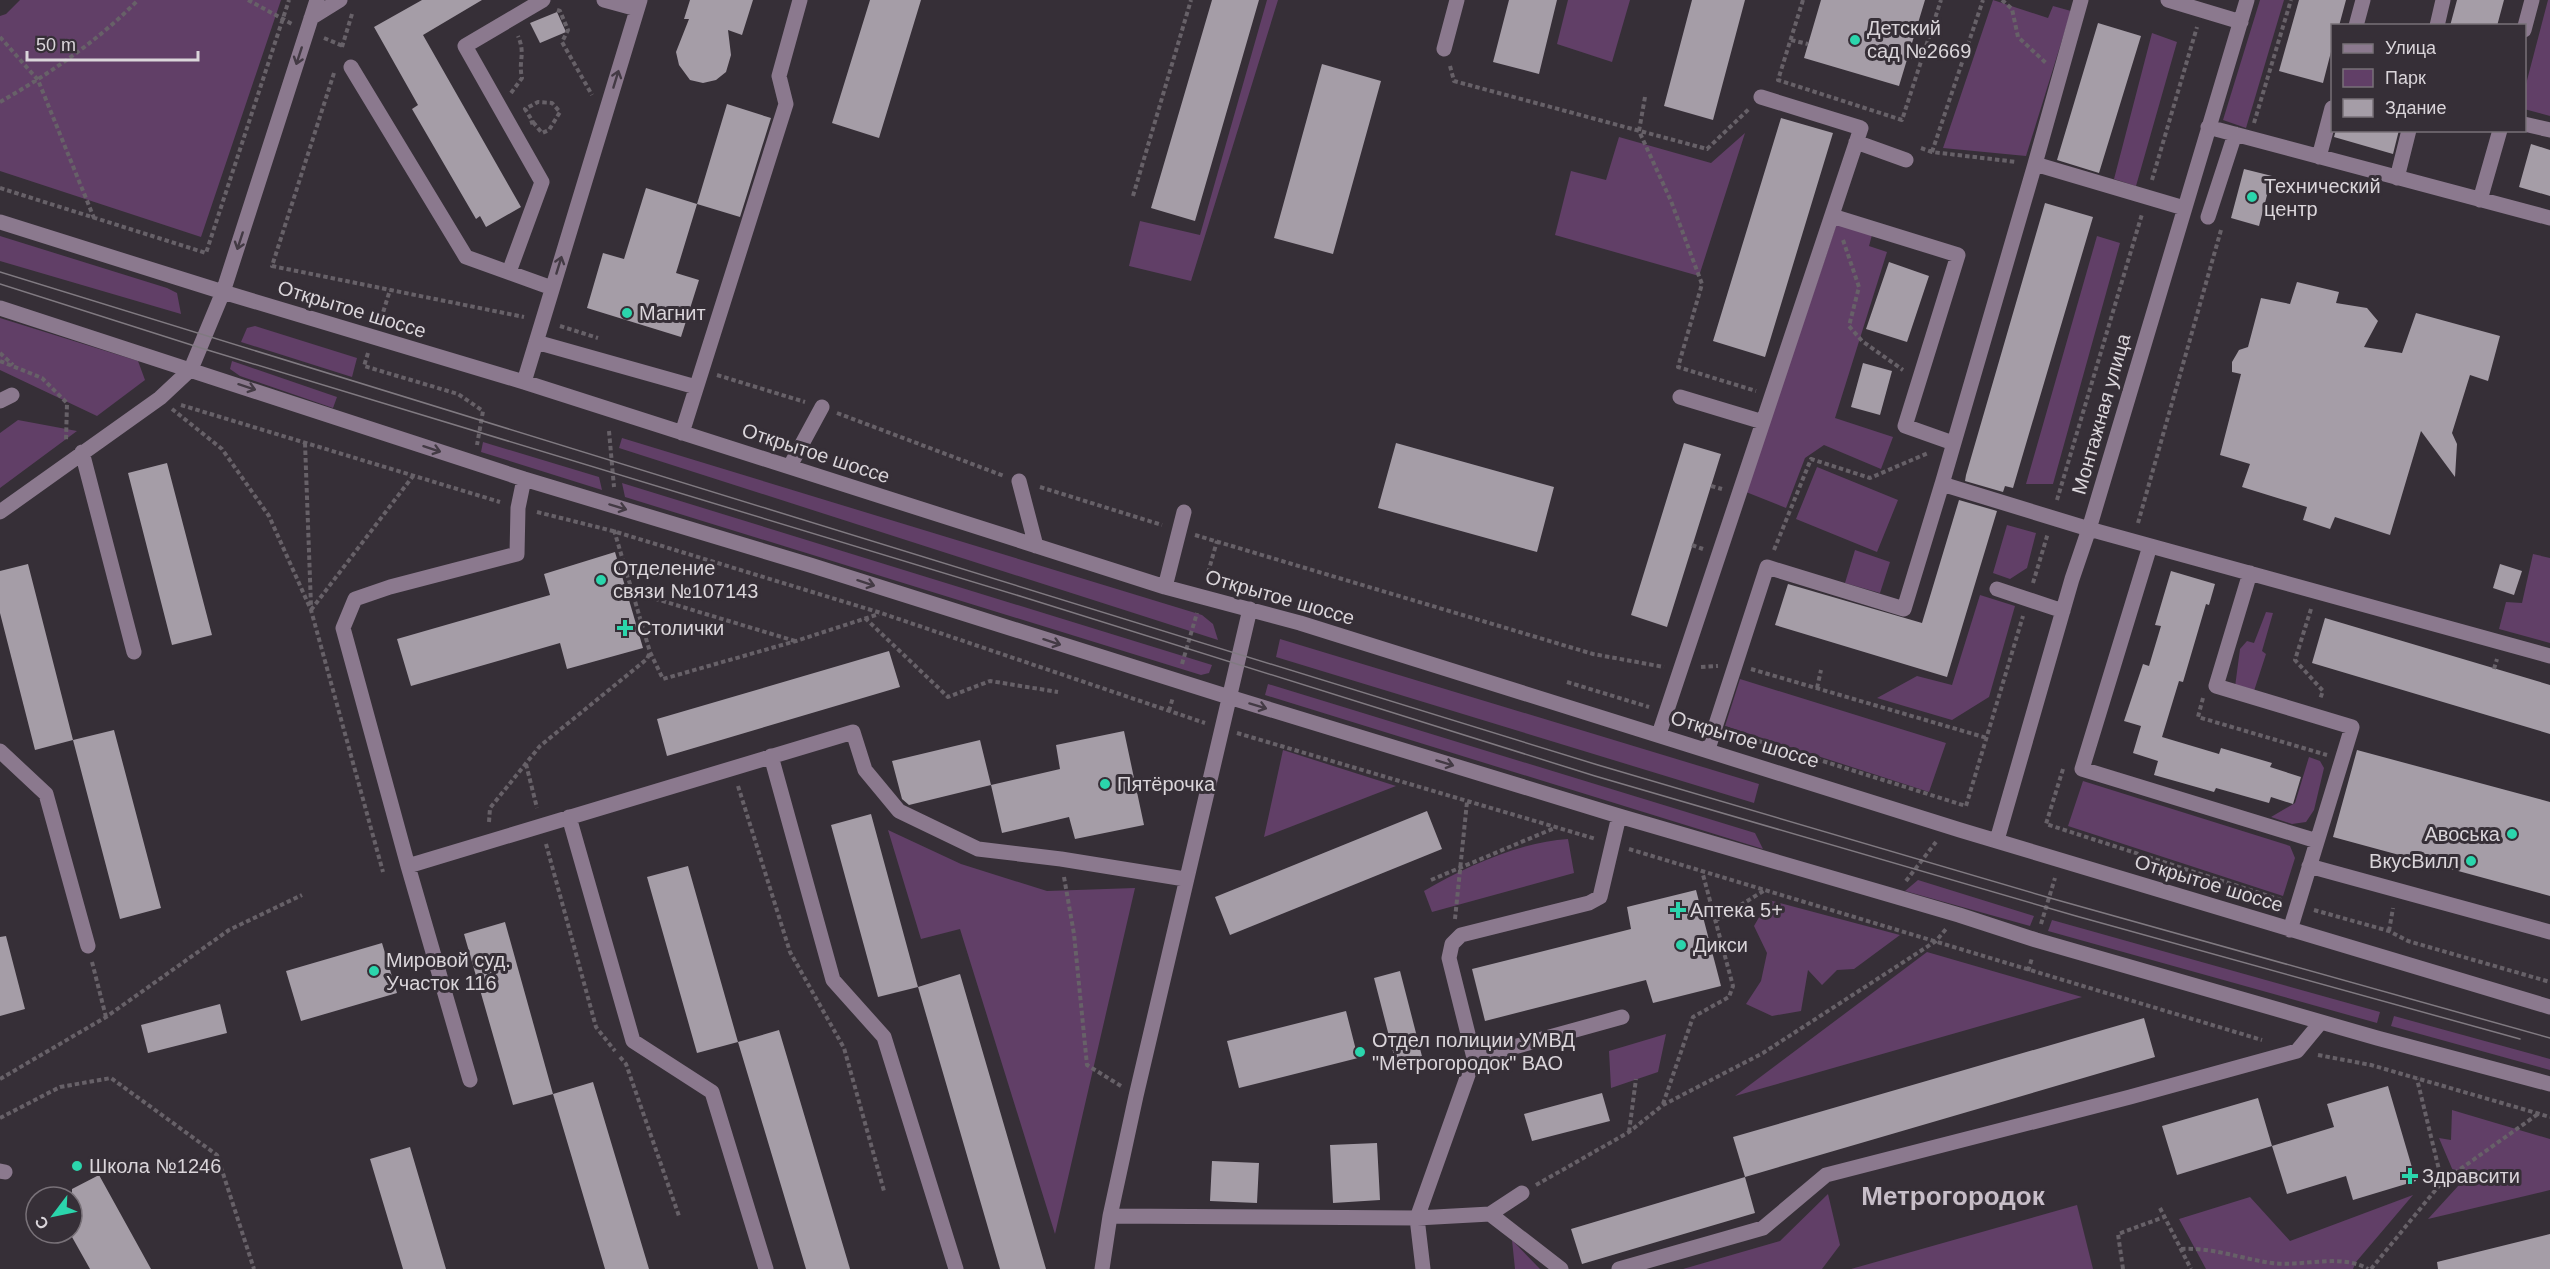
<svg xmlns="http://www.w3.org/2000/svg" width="2550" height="1269" font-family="Helvetica,sans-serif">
	<rect width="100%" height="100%" fill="#362f37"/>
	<!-- green -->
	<path fill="#613f67" d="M20,0H281L201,237L0,171V16L6,14Z
		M1267,0H1278L1191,281L1129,266L1140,221L1200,235Z
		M1568,0H1630L1612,62L1557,44Z
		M1993,0L2048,18L2053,6L2071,11L2026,156L1943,148Z
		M2260,0H2284L2246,128L2223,120Z
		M2548,0H2550V116L2524,109L2525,88Z
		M2152,33L2177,42L2136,186L2114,179Z
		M1745,133L1699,276L1555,235L1571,171L1606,180L1619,137L1711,163Z
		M1837,223L1872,235L1869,246L1887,252L1835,418L1893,437L1881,469L1824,445L1805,458L1786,508L1746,492Z
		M0,236L167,288L177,293L181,314L0,261Z
		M2097,236L2120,243L2053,484H2026Z
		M0,318L138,361L145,380L97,416L0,370Z
		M255,326L357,358L352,377L241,342L247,328Z
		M232,361L337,397L333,408L240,376L230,369Z
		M18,420L77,431L0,488V433Z
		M622,438L1202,615L1213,624L1218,640L619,448Z
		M483,442L599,477L602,490L481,452Z
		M1817,467L1898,500L1877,552L1796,519Z
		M622,483L1212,665L1209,673L1201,675L625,497Z
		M2007,525L2036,533L2027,568L2010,579L1993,573Z
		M1855,550L1890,562L1880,593L1845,583Z
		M2533,554L2550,558V643L2499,629L2506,602L2522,603Z
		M1980,595L2015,606L1989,697L1952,720L1877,698L1917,676L1952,685Z
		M2266,612L2273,613L2262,651L2266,654L2254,691L2235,687L2240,649L2247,641L2254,643Z
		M1280,639L1759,784L1754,803L1276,657Z
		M1740,679L1946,743L1929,792L1725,726Z
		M1268,684L1755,833L1763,849L1265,695Z
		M1283,750L1396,786L1264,837Z
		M2309,757L2320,761L2324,768L2314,810L2306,822L2292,824L2271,817L2295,803Z
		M2083,781L2290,846L2295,858L2283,896L2068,826Z
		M888,830L961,864L1047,891L1135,888L1055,1234L960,929L921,939Z
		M1568,839L1574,873L1432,912L1424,891C1465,867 1520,842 1568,839Z
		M1918,880L2034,916L2030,926L1905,891Z
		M1769,900L1900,935L1854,969L1837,970L1822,985L1808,970L1801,1011L1772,1016L1746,1004L1761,981L1767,953L1754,926Z
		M2052,920L2380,1012L2377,1023L2048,931Z
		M1927,952L2082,997L1735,1096Z
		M2394,1016L2550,1059V1070L2391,1026Z
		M1666,1034L1658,1072L1611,1088L1609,1051Z
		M2452,1110L2550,1139V1190L2428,1219L2459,1185L2439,1138L2451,1140Z
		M1828,1194L1840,1245L1822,1269H1683L1780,1241Z
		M2413,1195L2356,1262L2353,1269H2206L2179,1219L2250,1197L2290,1241Z
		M2077,1205L2093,1269H1851Z
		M1512,1240L1540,1269H1515Z"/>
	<!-- building -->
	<path fill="#a59da7" d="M422,0H482L423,35L521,207L486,227L480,216L476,219L412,109L418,105L374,27Z
		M690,0H753L742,35L728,30L731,55L726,72L716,80L703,83L690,80L679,65L676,52L689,19H684Z
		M870,0H921L879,138L832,123Z
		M1212,0H1259L1195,221L1151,208Z
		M1509,0H1557L1539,74L1493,62Z
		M1692,0H1745L1713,120L1664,106Z
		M1821,0H1925L1899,86L1804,58Z
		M2299,0H2346L2339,26H2332V48L2323,83L2279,71Z
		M2457,0H2504L2497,26H2450Z
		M557,12L566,32L540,43L530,23Z
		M2098,23L2141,36L2099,173L2057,160Z
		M1322,64L1381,81L1333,254L1274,238Z
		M727,104L771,118L740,217L697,204Z
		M1781,118L1833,133L1765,357L1713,341Z
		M2336,130H2399L2393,154L2334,137Z
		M2531,144L2550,150V196L2519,187Z
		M2244,169L2272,176L2259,226L2231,218Z
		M646,188L697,204L676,273L699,280L681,337L587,308L603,253L624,259Z
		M2045,203L2093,217L2013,488L2005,486L2003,492L1965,481L1966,475Z
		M1889,262L1929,276L1907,342L1866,329Z
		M2297,282L2339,292L2336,303L2367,308L2378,321L2364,347L2402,353L2416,313L2500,336L2488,381L2470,375L2452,433L2457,444L2455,477L2421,431L2390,535L2335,517L2330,529L2303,520L2307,507L2242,487L2250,464L2220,455L2241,374L2232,372V362L2239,350L2248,347L2261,298L2290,304Z
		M1863,363L1892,371L1880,415L1851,407Z
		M1396,443L1554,487L1537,552L1378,508Z
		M1684,443L1721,454L1667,627L1631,615Z
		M167,463L212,635L172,645L128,473Z
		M1959,500L1997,511L1947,677L1775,625L1788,584L1922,623Z
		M615,552L643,648L567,669L560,643L411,686L397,639L550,595L544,574Z
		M28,564L73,740L35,750L0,613V571Z
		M2500,564L2522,571L2514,595L2493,588Z
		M2171,571L2215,584L2209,605L2206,604L2183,682L2179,681L2162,737L2219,754L2221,748L2272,763L2270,767L2301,777L2293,804L2271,797L2269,803L2216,788L2214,792L2154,775L2158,761L2133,753L2141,726L2124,721L2143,664L2149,666L2161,626L2155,625Z
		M2325,618L2550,685V734L2312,663Z
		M889,651L900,687L667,756L657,719Z
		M114,730L161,908L120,919L73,740Z
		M1124,731L1144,825L1075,839L1069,817L1002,833L991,785L1060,769L1056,745Z
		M980,740L991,785L909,805L902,799L892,761Z
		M2357,750L2550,802V896L2333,837Z
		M1427,811L1442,849L1230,935L1215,897Z
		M871,814L918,987L878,997L831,825Z
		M688,866L738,1042L697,1053L647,877Z
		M1696,890L1721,986L1653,1003L1646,980L1485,1021L1472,969L1631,929L1627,907Z
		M505,922L553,1094L513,1105L464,934Z
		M6,936L25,1009L0,1016V937Z
		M382,943L397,993L301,1021L286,971Z
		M1400,971L1424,1064L1398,1071L1374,978Z
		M960,974L1046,1269H1000L918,987Z
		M220,1004L227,1033L148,1053L141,1025Z
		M1346,1011L1358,1058L1239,1088L1227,1041Z
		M2144,1018L2155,1057L1745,1177L1733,1137Z
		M779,1030L850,1269H806L738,1042Z
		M593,1082L649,1269H605L553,1094Z
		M2388,1086L2416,1181L2353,1200L2346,1176L2287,1194L2272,1146L2334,1127L2327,1104Z
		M1602,1093L1610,1121L1532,1141L1524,1114Z
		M2258,1098L2272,1146L2177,1175L2162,1126Z
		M1377,1143L1380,1200L1333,1203L1330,1145Z
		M410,1147L446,1269H403L370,1159Z
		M1212,1161L1259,1163L1257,1203L1210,1201Z
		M99,1175L151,1269H90L72,1237V1189Z
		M1745,1177L1755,1213L1582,1264L1571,1229Z
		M2550,1234V1269H2438L2437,1262Z"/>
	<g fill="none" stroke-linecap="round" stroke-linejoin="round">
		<!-- path -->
		<path stroke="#676168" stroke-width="4" stroke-dasharray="4.5 3" stroke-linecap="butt" d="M248,0L292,24
			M1803,0L1778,80L1902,120L1941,0
			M2002,0L2012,9L2018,37L2046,63
			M557,10L560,11L568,30L562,42L592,95
			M0,37L38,80L94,218
			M324,38L343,46
			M1791,40L1808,44
			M342,47L352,14
			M1908,56L1922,60
			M1450,66L1454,81L1707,149L1750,108
			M334,73L272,266L524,317
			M511,93L522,78C518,60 526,55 518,36
			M1645,97L1639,131L1671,201L1702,284L1678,367L1756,391
			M0,102C49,74 98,41 138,0
			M530,123L533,122L525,109L538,102L552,103L560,112L549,130L542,133L533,122
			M2254,123L2291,0
			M1921,148L1932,152L2017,162
			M1932,152L1983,0
			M2152,180L2197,27
			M0,188L206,253L289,0
			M1133,196L1191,0
			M1843,240L1859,287L1849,326L1862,341L1903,370
			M381,319L390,290
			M560,326L598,338
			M0,353L13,365
			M368,353L364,366L458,394L483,411L477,445
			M0,361L42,378L67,403L66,441
			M717,375L805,402
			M181,405L500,502
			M172,409L222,449L269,516L311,610L383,872
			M837,413L1004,476
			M609,431L614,487
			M305,443L311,606
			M1711,486L1722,489
			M1040,487L1162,525
			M2057,500L2142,214
			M537,512L613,531L881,613L1205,723
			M2138,523L2221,230
			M614,530L650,652L663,679L796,641L879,614
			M1195,535L1593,654L1664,667
			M1692,545L1703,549
			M1774,550L1811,459L1870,478L1928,453
			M1206,580L1217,541
			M2033,583L2048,533
			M633,592L795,641
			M2311,609L2295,660L2323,691L2320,699
			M311,610L413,476
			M865,618L948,697L990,681L1058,692
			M1182,664L1197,613
			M1701,667L1718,666
			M1751,669L1987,738
			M2494,669L2497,659
			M1567,682L1649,707
			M1817,688L1821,670
			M2203,698L2198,717L2327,755
			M1169,711L1173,697
			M1682,717L1697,722
			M1730,732L1966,806L2023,616
			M1237,733L1596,839
			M526,764L537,808
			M2063,769L2046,824L2281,900
			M738,786L790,952L844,1048L884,1191
			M489,822L490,808L540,746L647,659L650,652
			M546,844L596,1027L615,1051
			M1629,849L2262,1040
			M1064,877L1074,934L1087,1065L1121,1086
			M1431,880L1557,827
			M1906,881L1936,842
			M2314,910L2389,931L2408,941L2550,982
			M1455,919L1467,802
			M1715,921L1765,890
			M2041,924L2055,878
			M2389,931L2393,908
			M92,962L106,1017
			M2028,971L2032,958
			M2318,1055L2371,1065L2550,1117
			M620,1057L626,1064L679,1216
			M0,1079L106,1017L229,930L302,895
			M1663,1104L1693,1017L1729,997L1733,986L1702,871
			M0,1118L60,1087L111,1078L217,1155L254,1269
			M1629,1132L1636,1079
			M2442,1182L2538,1114
			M1536,1185L1629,1132L1663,1105L1763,1053L1936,941L1946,929
			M2160,1208L2191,1269
			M2181,1249C2212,1247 2242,1259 2272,1263C2303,1267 2341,1253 2368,1269
			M2123,1269L2118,1234L2164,1217
			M2371,1269L2442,1182L2417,1079"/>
		<!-- minor -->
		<path stroke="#8b798e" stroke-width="15" d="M604,0L637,9
			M2168,0L2241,22
			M311,18L340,0
			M2356,26L2363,0
			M2437,26L2443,0
			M2524,30L2532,0
			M1444,49L1457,0
			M351,67L466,257L552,288
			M2524,124L2550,130
			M2208,127L2550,218
			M1856,142L1906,160
			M2319,157L2332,108
			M2035,164L2081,0
			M2397,178L2409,130
			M2480,200L2500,130
			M1832,216L1958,255L1905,426L1953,443
			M2208,217L2235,134
			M0,222L223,292L524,382L1165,587L1300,623L1960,830L2550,1007
			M509,272L542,182L465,46L543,0
			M0,308L524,479L810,565L1229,697L1619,816L1959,915L2036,940L2377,1038L2550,1084
			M536,342L696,387
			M524,382L640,0
			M1680,397L1763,422
			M0,401L12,395
			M682,433L786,104L779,76L800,0
			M82,452L134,652
			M790,466L822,407
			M1019,481L1036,546
			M1942,484L2035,164L2184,208
			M0,512L160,398L191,369L223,292L317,0
			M2150,546L2082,769L2317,841
			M2250,573L2216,686L2352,727L2290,930
			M1165,587L1184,512
			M1997,589L2063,611
			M1659,734L1861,128L1761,97
			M1708,749L1767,567L1904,609L1942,484L2089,529L2550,656
			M0,751L46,794L88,946
			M771,756L833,980L884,1037L956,1269
			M569,817L633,1041L712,1092L766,1269
			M1997,840L2072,579L2089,529L2247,0
			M408,866L853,732L865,770L899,811L978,849L1061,859L1185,879
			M2309,866L2550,932
			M1474,1058L1449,958L1452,944L1461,935L1589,903L1600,897L1619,816
			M470,1080L408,866L343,628L355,599L390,587L517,554L518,508L524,479
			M0,1171L5,1172
			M1490,1214L1561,1269
			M1110,1216L1417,1218L1490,1214L1522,1193
			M1102,1269L1110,1216L1136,1096L1250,609
			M1423,1269L1417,1218L1474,1058L1622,1017
			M1619,1269L1763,1228L1826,1175L2130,1097L2297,1051L2321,1022"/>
		<!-- tram -->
		<path stroke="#807a81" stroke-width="1.5" d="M0,272L1598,765L2050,898L2550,1038
			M0,284L201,348L1023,597L1595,776L2076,916L2520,1039"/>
	</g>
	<!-- one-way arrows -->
	<defs><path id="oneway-shaft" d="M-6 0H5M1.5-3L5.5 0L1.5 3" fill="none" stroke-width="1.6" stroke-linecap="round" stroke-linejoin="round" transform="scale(1.5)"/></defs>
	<g stroke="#433a44">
		<use href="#oneway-shaft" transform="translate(299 56) rotate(108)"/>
		<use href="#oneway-shaft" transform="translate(616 79) rotate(-73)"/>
		<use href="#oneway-shaft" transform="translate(240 241) rotate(108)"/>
		<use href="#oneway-shaft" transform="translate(559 265) rotate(-73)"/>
		<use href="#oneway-shaft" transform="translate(247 387) rotate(18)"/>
		<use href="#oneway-shaft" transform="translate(432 449) rotate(18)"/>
		<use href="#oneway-shaft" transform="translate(618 507) rotate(17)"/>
		<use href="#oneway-shaft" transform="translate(866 583) rotate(18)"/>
		<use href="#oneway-shaft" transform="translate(1052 642) rotate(18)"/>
		<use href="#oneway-shaft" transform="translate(1258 706) rotate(17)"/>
		<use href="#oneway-shaft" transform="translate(1445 763) rotate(17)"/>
	</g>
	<!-- markers -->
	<g fill="#2bd5ac" stroke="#362f37" stroke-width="2">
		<circle cx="1855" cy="40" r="6"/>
		<circle cx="2252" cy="197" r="6"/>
		<circle cx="627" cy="313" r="6"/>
		<circle cx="601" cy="580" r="6"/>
		<path d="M622 619h6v6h6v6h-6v6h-6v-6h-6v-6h6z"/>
		<circle cx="1105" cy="784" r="6"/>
		<circle cx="2512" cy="834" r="6"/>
		<circle cx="2471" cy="861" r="6"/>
		<path d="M1675 901h6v6h6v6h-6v6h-6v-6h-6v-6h6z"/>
		<circle cx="1681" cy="945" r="6"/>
		<circle cx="374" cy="971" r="6"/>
		<circle cx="1360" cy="1052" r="6"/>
		<circle cx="77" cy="1166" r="6"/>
		<path d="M2407 1167h6v6h6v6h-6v6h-6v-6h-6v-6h6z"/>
	</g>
	<g text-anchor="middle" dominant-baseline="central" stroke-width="6" stroke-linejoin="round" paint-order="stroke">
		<!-- poi labels -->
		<g font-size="20" fill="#dad5da" stroke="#362f37" text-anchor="start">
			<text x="1867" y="28">Детский<tspan x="1867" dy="23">сад №2669</tspan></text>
			<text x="2264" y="186">Технический<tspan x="2264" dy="23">центр</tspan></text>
			<text x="639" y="313">Магнит</text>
			<text x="613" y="568">Отделение<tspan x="613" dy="23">связи №107143</tspan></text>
			<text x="637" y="628">Столички</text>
			<text x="1117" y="784">Пятёрочка</text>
			<text x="2500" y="834" text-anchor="end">Авоська</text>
			<text x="2459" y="861" text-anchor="end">ВкусВилл</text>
			<text x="1690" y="910">Аптека 5+</text>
			<text x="1693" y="945">Дикси</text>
			<text x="386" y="960">Мировой суд.<tspan x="386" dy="23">Участок 116</tspan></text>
			<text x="1372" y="1040">Отдел полиции УМВД<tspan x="1372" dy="23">"Метрогородок" ВАО</tspan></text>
			<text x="89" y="1166">Школа №1246</text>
			<text x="2422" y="1176">Здравсити</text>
		</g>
		<!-- street labels -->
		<g font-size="20" fill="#dad5da" stroke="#362f37">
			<text transform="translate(352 309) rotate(17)">Открытое шоссе</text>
			<text transform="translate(2101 414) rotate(-74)">Монтажная улица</text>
			<text transform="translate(816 453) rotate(18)">Открытое шоссе</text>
			<text transform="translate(1280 597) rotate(16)">Открытое шоссе</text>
			<text transform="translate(1745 739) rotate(17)">Открытое шоссе</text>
			<text transform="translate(2209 883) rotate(17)">Открытое шоссе</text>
		</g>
		<!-- district labels -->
		<g font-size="26" font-weight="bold" fill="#c7bec8" stroke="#362f37">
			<text x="1953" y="1196">Метрогородок</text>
		</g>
	</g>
	<!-- legend -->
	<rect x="2331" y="24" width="195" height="108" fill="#362f37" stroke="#787178" stroke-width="1.5"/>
	<rect x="2343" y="44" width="30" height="9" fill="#8b798e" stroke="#787178" stroke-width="1.5"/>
	<text x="2385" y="54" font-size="18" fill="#dad5da">Улица</text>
	<rect x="2343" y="69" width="30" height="18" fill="#613f67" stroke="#787178" stroke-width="1.5"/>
	<text x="2385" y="84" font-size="18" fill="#dad5da">Парк</text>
	<rect x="2343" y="99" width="30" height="18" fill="#a59da7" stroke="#787178" stroke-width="1.5"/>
	<text x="2385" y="114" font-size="18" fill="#dad5da">Здание</text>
	<!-- north arrow -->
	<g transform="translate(54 1215) rotate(238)"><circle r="28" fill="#362f37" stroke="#787178" stroke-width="1.5"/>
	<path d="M0-4.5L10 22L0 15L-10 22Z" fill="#2bd5ac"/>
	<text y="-9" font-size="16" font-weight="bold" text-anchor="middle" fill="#dad5da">С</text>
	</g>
	<!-- scale -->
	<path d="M27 51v9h171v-9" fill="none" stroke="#dad5da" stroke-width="3"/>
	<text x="36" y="51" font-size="18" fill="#dad5da" stroke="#362f37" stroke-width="4.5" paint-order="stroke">50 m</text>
</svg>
